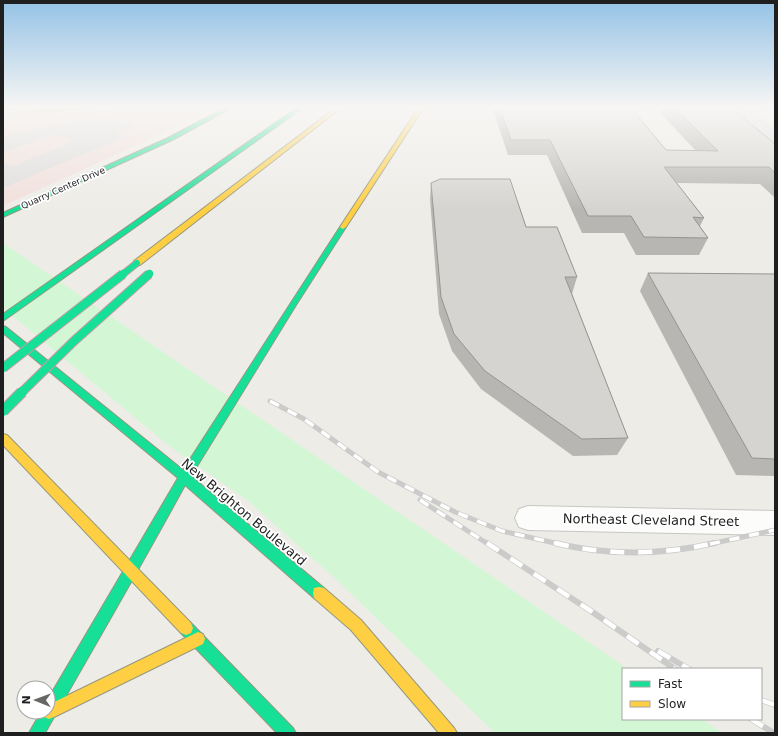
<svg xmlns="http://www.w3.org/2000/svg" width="778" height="736" font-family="'DejaVu Sans',sans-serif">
	<rect width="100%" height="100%" fill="#eeece7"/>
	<!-- commercial -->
	<path fill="#f1dfdb" d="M124,107H212L205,114L3,206V111L65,113Z"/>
	<!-- park -->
	<path fill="#d3f6d5" d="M3,243L628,669H623V719H702L722,733H495L337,580L247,500L168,445L3,308Z"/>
	<!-- parking -->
	<path fill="#dedddb" d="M707,107H747L775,129V160Z
		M112,118L119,124L133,119L132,129L117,133L116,135L127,136L3,188V162L13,166L75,141L54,134L3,153V137L13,133L26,132L48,126L50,124Z"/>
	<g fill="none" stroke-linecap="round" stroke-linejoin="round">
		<!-- street casing -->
		<g stroke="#c6c6c3" stroke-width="2">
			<path id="street" d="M528,506L775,511V535L528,530L519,527L515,518L519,509Z"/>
		</g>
		<!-- fast casing -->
		<g stroke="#95987e" stroke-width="2">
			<path id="fast" d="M227,107H233L172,140L3,217V213L168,138Z
				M298,107H304L3,321V314Z
				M343,225L346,227L296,305L191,476L324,588L325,593L324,598L319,599L314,598L185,485C140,568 92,650 45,733H29L41,712H48V699L178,478L3,333V326L6,327L183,470L340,227Z
				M186,621L191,623L293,728L296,733H277L181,633L179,628L181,623Z"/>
		</g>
		<!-- slow casing -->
		<g stroke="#95987e" stroke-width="2">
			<path id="slow" d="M3,107L53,109L99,107L53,111L3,109Z
				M337,107H342L140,265H134V261Z
				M419,107H424L346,227L343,229L341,228L340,227Z
				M3,434L7,435L191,623L193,628L191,633L186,635L181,633L3,445Z
				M319,587L324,588L361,620L454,728L457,733H439L351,630L314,598L313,593L314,588Z
				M198,632L203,634L205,639L203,644L54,717L49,719L44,717L42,712H48V705Z"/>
		</g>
		<!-- street -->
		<use href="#street" fill="#fcfcfb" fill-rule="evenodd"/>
		<!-- fast -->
		<use href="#fast" fill="#16e098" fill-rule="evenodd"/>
		<!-- slow -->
		<use href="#slow" fill="#ffcf43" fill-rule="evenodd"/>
		<!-- rail-far1 casing -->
		<g stroke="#cbcbca" stroke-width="5">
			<path id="rail-far1" d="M270,401L304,419L378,472L455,512L502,531L559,544
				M420,500L488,544
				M710,544L775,530"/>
		</g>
		<!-- rail casing -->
		<g stroke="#cbcbca" stroke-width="6">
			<path id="rail" d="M487,543L591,611L675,669
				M555,543C608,556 662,555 715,543
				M658,651L689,669
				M761,700L775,705
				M751,719L774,733"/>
		</g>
		<!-- rail-far1 -->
		<use href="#rail-far1" stroke="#fff" stroke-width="3.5" stroke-dasharray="10" stroke-linecap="butt"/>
		<!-- rail -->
		<use href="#rail" stroke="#fff" stroke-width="4.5" stroke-dasharray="14" stroke-linecap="butt"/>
		<!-- fast-bridge-far2 casing -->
		<g stroke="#c69ca4" stroke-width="8" stroke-linecap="butt">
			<path id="fast-bridge-far2" d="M122,275L137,263
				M148,275L150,273"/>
		</g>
		<!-- fast-bridge-far1 casing -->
		<g stroke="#c69ca4" stroke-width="10" stroke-linecap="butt">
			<path id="fast-bridge-far1" d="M3,368L123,274
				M21,393L74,341L149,274"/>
		</g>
		<!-- fast-bridge casing -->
		<g stroke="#c69ca4" stroke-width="12" stroke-linecap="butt">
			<path id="fast-bridge" d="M3,411L22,392"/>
		</g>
		<!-- fast-bridge-far2 -->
		<use href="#fast-bridge-far2" stroke="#16e098" stroke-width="6"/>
		<!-- fast-bridge-far1 -->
		<use href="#fast-bridge-far1" stroke="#16e098" stroke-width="8"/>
		<!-- fast-bridge -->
		<use href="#fast-bridge" stroke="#16e098" stroke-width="10"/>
	</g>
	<!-- wall -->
	<path fill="#b8b6b3" d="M492,107H630L666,150H695L655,107H730L775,144V198L760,184L677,183L704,218L700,226L708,238L699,255H636L624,233H582L547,155H508Z
		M431,183L526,227L577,277L572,294L628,438L617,455L573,456L481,389L452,351L439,314L430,199Z
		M648,273L775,274V476L736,475L640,291Z"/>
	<!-- building -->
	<path fill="#d6d4d0" stroke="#969492" d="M499,107H630L666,150L718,151L674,107H730L775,144V173L769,167H664L704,218L693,217L708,238L644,237L631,216H588L550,140H511Z
		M440,179H510L526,227H557L577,277H565L628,438L582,439L485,371L454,334L441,297L431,183Z
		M648,273L775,274V459L752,458Z"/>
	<!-- sky -->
	<linearGradient id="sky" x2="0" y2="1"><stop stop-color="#94c2e6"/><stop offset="0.51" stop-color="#f7f6f4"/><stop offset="1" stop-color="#f7f6f4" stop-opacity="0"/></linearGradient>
	<rect width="778" height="210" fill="url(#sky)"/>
	<g text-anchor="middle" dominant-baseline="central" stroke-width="3.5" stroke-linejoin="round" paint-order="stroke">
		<!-- far-street labels -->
		<g font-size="9" fill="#1f1f1f" stroke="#fff">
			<text transform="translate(63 188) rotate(-24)">Quarry Center Drive</text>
		</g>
		<!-- near-street labels -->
		<g font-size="13" fill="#1f1f1f" stroke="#fff">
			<text transform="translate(244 512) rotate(40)">New Brighton Boulevard</text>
			<text transform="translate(651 520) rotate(1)">Northeast Cleveland Street</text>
		</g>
	</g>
	<!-- border -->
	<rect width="778" height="736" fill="none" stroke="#1f1f1f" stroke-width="8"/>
	<!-- legend -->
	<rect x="622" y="668" width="140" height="52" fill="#ffffff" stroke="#a5a5a5"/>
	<rect x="630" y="681" width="20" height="6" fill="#16e098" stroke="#a5a5a5"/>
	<text x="658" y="688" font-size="12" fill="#1f1f1f">Fast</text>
	<rect x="630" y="701" width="20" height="6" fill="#ffcf43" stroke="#a5a5a5"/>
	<text x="658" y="708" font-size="12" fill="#1f1f1f">Slow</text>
	<!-- north arrow -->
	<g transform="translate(36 700) rotate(271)"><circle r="19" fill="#ffffff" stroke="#a5a5a5"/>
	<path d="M0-3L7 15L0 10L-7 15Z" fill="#676765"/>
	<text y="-6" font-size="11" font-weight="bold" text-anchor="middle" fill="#1f1f1f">N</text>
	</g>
</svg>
